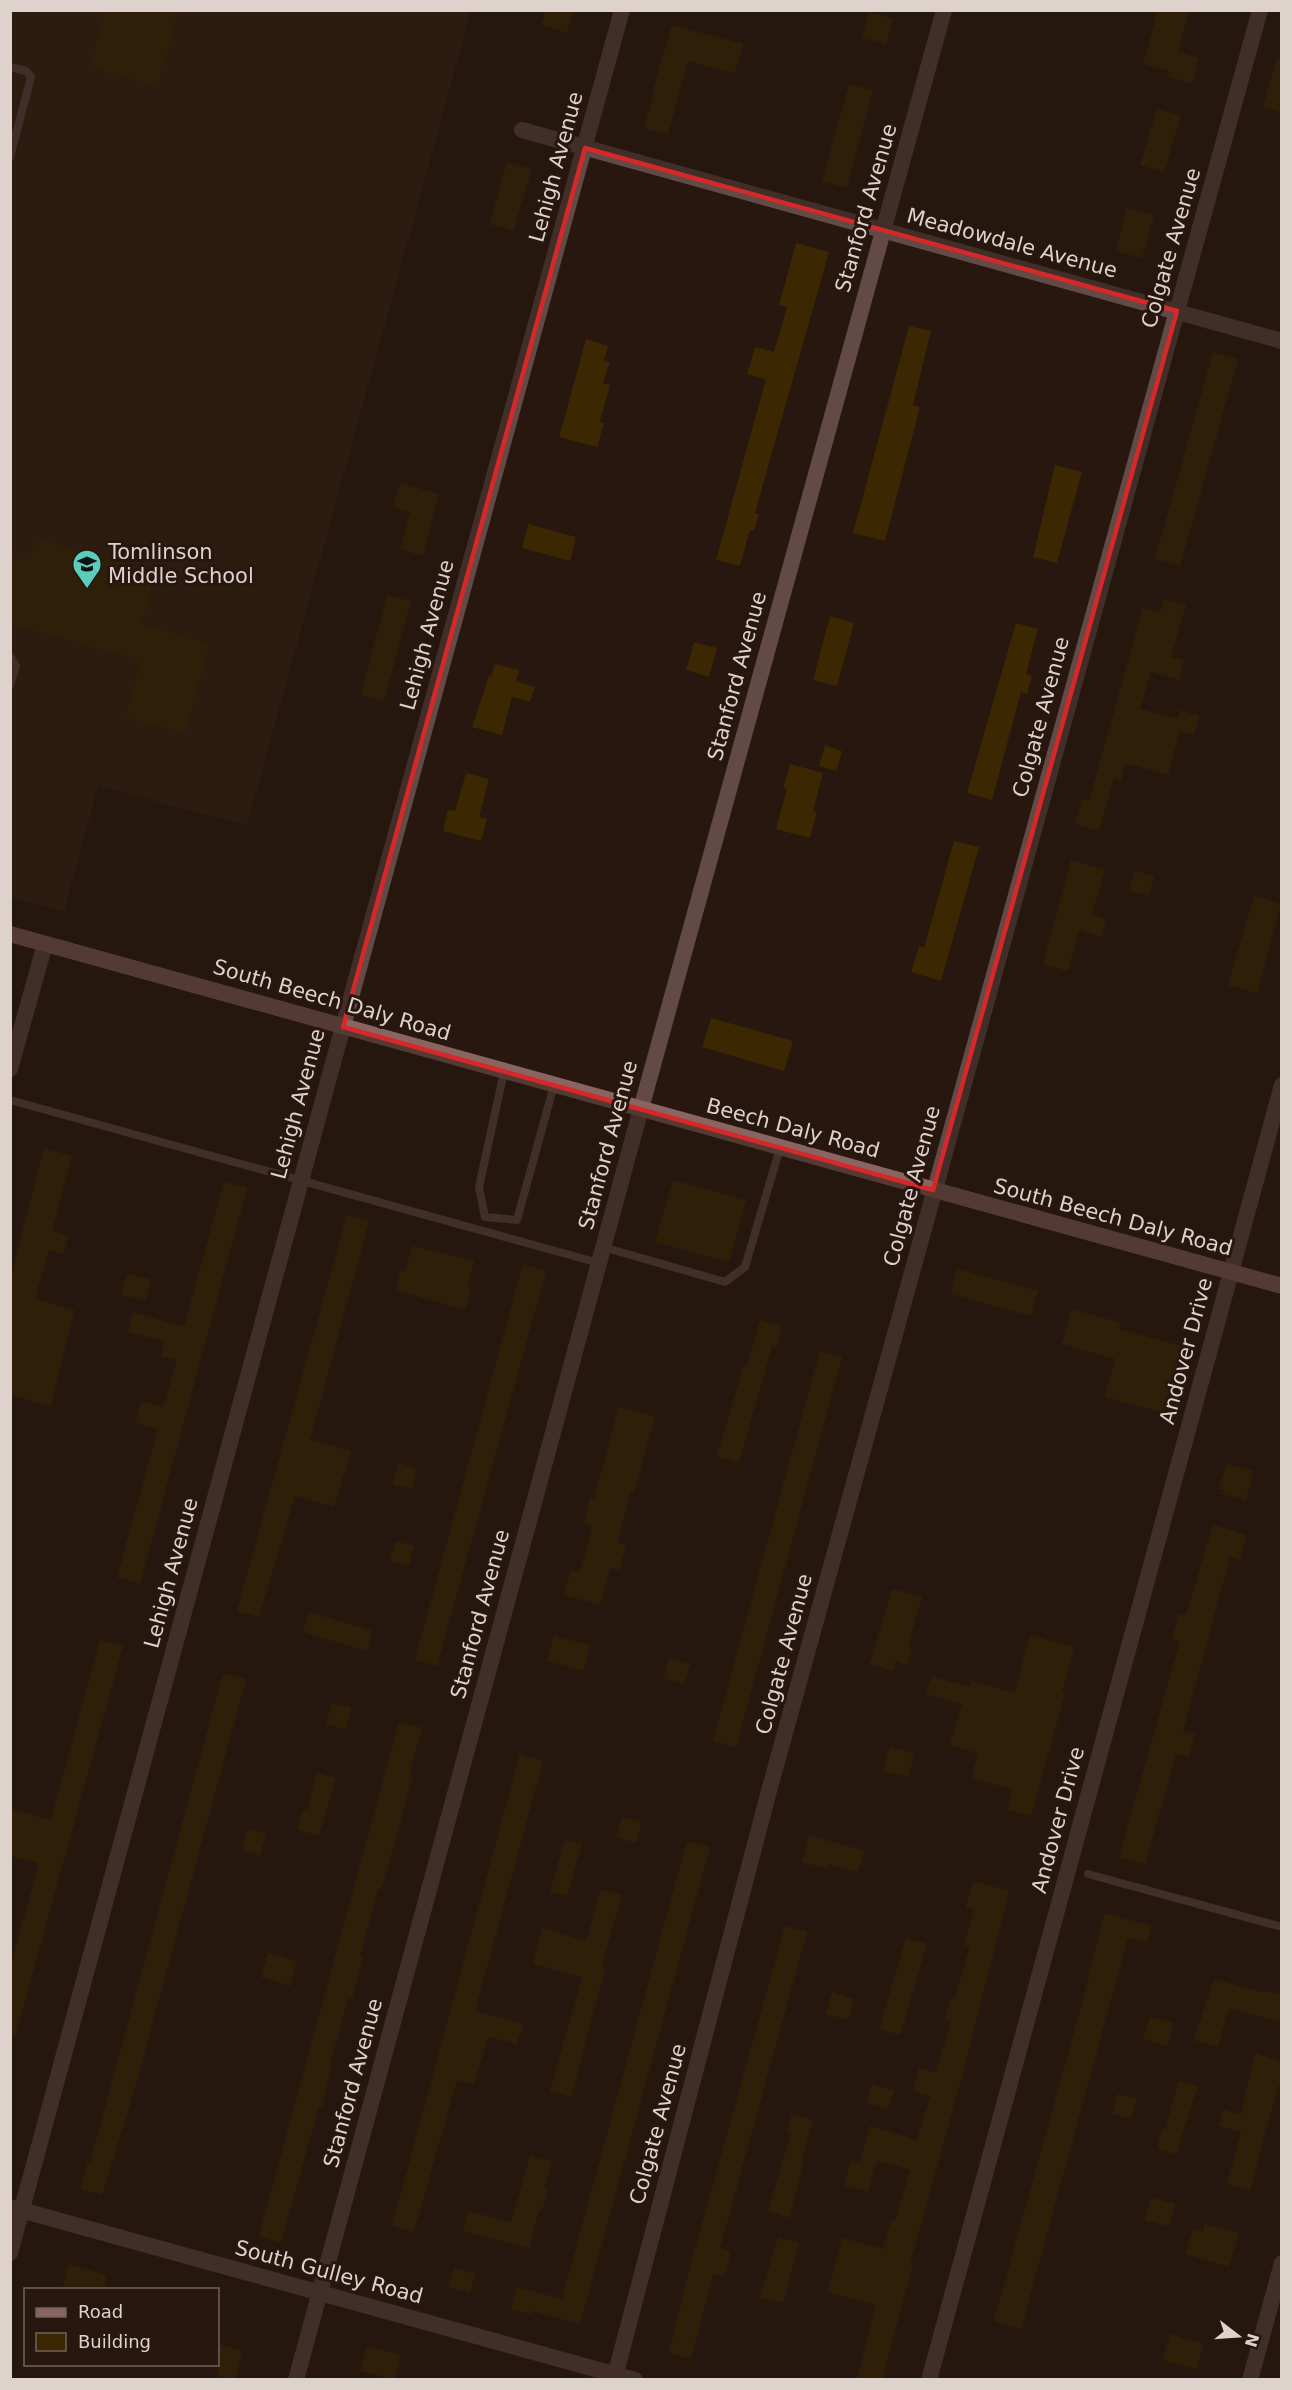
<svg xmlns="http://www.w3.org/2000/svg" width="1292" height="2390" font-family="'DejaVu Sans',sans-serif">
	<rect width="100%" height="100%" fill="#27170e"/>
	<!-- built -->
	<path fill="#341f11" d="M10,11H471L247,825L98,786L64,911L11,897Z"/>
	<!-- building -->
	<path fill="#3b2702" d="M106,10H178L157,86L90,67Z
		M546,10H573L567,33L541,25Z
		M1158,10H1189L1178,52L1199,58L1192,83L1168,77L1169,71L1143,64Z
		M869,12L893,19L886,44L862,38Z
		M672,25L743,44L735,73L688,61L668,134L644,128L655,91L653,90Z
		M1277,58L1281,59V112L1263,107Z
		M849,84L873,90L847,188L822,181Z
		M1157,109L1181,116L1164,172L1140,165Z
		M507,162L532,169L513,231L490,224Z
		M1127,208L1154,215L1142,258L1116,251Z
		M796,243L829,252L755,513L759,514L754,531L750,530L740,566L716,560L766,379L747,374L755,347L774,352L787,307L779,305Z
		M909,326L931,331L913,405L920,407L885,541L853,533Z
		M586,339L608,346L604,360L610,362L603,383L610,385L600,422L604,423L597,447L559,437Z
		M1213,352L1238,359L1180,566L1155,559Z
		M1055,465L1082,472L1057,563L1033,557Z
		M400,483L439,494L423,556L400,549L410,512L393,507Z
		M528,524L576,537L570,561L522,548Z
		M36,539L155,572L141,625L209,644L185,733L126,717L142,660L10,624V555L30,560Z
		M387,595L411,601L384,701L361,695Z
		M1164,599L1186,605L1171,657L1184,660L1179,680L1151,672L1140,709L1178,719L1180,710L1199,716L1194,735L1180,731L1168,775L1125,763L1121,780L1114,778L1099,831L1075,824L1082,799L1089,801L1143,608L1160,613Z
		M830,616L854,623L837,686L813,680Z
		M1016,623L1038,629L1026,674L1032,676L1027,694L1021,692L992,800L967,793Z
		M694,642L717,648L709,677L686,670Z
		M495,664L519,670L516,681L535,687L530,702L512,697L502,735L472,727L489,676L491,677Z
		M825,745L842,751L836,771L819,766Z
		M790,764L823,773L813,811L817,812L810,838L776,829L787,789L783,788Z
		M466,773L489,779L479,817L487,819L481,841L443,831L448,810L455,811Z
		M954,841L979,847L941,981L911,972L919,946L924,948Z
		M1071,860L1105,870L1092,914L1106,919L1101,937L1079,930L1068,971L1043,964Z
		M1135,871L1154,876L1149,896L1129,890Z
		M1254,896L1281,904L1257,993L1228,985Z
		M711,1018L793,1041L784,1071L702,1047Z
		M44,1148L72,1156L52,1231L68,1236L63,1254L49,1250L35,1299L74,1310L51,1406L10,1395V1281Z
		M673,1180L746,1200L729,1262L655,1242Z
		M224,1182L247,1188L140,1584L117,1577L158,1429L135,1422L141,1401L163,1407L177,1360L161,1356L165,1341L128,1332L133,1312L184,1327Z
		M347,1215L369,1221L310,1440L351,1451L334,1507L295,1496L259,1617L237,1611Z
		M412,1246L474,1261L467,1288L471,1289L465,1310L396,1290L401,1270L405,1272Z
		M523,1264L546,1271L437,1666L415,1660Z
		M957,1269L1038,1291L1031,1316L951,1294Z
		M127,1273L151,1280L145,1301L121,1295Z
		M1072,1309L1121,1323L1119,1329L1182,1346L1165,1413L1105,1397L1115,1359L1062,1344Z
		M760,1320L782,1326L776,1347L772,1346L739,1463L717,1456L744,1365H747Z
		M820,1351L842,1357L736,1747L713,1741Z
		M619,1407L655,1417L634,1492L631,1491L617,1543L626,1545L619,1570L610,1568L600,1605L564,1595L571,1570L580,1572L593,1526L584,1523L590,1498L594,1499Z
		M399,1463L417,1469L412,1489L393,1484Z
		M1226,1464L1253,1471L1246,1500L1222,1494L1224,1490L1219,1489Z
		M1213,1525L1246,1535L1240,1560L1230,1557L1183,1731L1195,1734L1189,1757L1176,1754L1145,1864L1119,1857L1180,1641L1172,1639L1179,1614L1186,1615Z
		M396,1541L414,1546L409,1566L390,1561Z
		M892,1589L922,1597L908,1645L912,1647L907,1665L895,1661L893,1671L870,1664Z
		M309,1612L372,1631L367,1651L303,1632Z
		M1030,1635L1074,1647L1062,1692L1065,1693L1031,1816L1007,1809L1013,1789L971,1778L978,1753L950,1745L962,1704L926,1694L932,1676L969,1687L971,1681L1015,1693Z
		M554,1636L590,1645L583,1671L547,1661Z
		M100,1640L123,1646L15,2037L10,2036V1968L39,1863L10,1856V1809L51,1820Z
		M669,1658L690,1664L684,1684L663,1678Z
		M223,1673L246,1679L134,2091L102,2195L81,2189L88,2162L90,2163Z
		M332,1703L351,1708L345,1729L326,1724Z
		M399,1722L422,1728L409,1774L413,1775L382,1889L378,1888L360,1956H363L352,1999L348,1998L330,2065H332L322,2107L319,2106L281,2243L259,2236Z
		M890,1747L915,1754L908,1777L883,1771Z
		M520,1754L543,1761L475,2011L523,2024L517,2044L488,2037L474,2084L457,2080L414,2232L392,2226Z
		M317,1773L336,1778L319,1836L297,1829L303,1809L307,1810Z
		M622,1817L642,1822L636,1843L616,1837Z
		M248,1829L266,1834L260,1855L242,1850Z
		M809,1835L865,1851L858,1872L829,1864L828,1869L802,1862Z
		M565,1840L582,1844L567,1896L550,1892Z
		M687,1841L710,1847L580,2324L532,2311L531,2314L511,2309L517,2287L562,2299Z
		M973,1881L1009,1891L961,2080L910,2264L913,2265L882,2379H857L876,2305L828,2292L842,2238L883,2249L891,2220L895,2221L910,2170L877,2160L868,2192L844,2185L851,2160L860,2162L870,2126L917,2140L930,2096L913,2091L919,2068L936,2073L951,2021L945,2020L951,1997L955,1998L970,1946L964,1945L974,1910L966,1907Z
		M601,1890L622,1895L601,1968L605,1969L571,2097L550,2091L582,1977L533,1964L542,1928L586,1941Z
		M1105,1913L1152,1926L1147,1942L1128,1937L1021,2329L994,2321L1089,1978L1088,1977Z
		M785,1926L807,1932L720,2248L731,2251L724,2277L713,2274L691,2359L669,2353L690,2267Z
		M906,1938L927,1944L900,2035L879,2029Z
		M268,1953L297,1962L290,1986L261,1977Z
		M1214,1979L1264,1993L1265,1991L1281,1995V2022L1229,2008L1218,2047L1194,2040Z
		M832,1992L854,1999L848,2020L826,2014Z
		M1150,2017L1174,2023L1167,2046L1143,2039Z
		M1255,2053L1281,2061V2087L1278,2086L1250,2190L1227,2184L1241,2132L1219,2126L1224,2110L1241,2115Z
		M1179,2081L1198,2086L1176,2154L1157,2149L1162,2129H1165Z
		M872,2084L894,2091L888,2109L867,2103Z
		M1118,2094L1137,2099L1131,2119L1112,2114Z
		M792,2114L813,2120L801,2164H803L789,2218L768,2211L791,2133L787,2132Z
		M530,2156L552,2161L544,2188L548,2189L542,2211L539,2210L529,2248L463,2231L468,2211L511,2223Z
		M1151,2197L1175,2204L1169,2227L1145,2220Z
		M1205,2224L1239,2233L1229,2267L1185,2254L1193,2229L1203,2232Z
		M778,2237L799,2243L783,2303L760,2297Z
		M69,2264L107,2275L103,2289H62Z
		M454,2268L475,2274L470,2293L448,2287Z
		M1170,2334L1203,2344L1197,2369L1163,2360Z
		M218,2344L243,2351L235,2379L218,2376Z
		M367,2346L401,2355L394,2379L360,2371Z"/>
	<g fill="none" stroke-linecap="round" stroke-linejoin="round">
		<!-- service -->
		<path stroke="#624a47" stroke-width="8" d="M10,67L26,71L31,77L10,157
			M10,656L16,666L10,685
			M504,1072L479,1187L485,1217L517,1220L554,1085
			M10,1100L599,1263
			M603,1247L725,1282L745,1267L780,1148
			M1088,1874L1282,1927"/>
		<!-- minor -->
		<path stroke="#624a47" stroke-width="16" d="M522,130L1282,341
			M10,1069L45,944
			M10,2207L635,2380
			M10,2253L333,1063L622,10
			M296,2380L631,1145L944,10
			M614,2380L769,1791L1260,10
			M929,2380L1282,1085
			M1250,2380L1282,2263"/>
		<!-- secondary -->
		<path stroke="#8a6460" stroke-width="16" d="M10,934L1282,1286"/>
	</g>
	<!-- marked area -->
	<path d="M0 0H1292V2390H0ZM585,148L1177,311L933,1190L343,1027Z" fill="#27170e" fill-opacity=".55" fill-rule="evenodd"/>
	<path fill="none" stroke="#d62828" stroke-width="4.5" stroke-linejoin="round" d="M585,148L1177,311L933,1190L343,1027Z"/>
	<!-- icons -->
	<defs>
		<g id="school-pin" transform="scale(1.5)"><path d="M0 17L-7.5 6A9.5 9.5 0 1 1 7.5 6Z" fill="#5bcebb" stroke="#27170e"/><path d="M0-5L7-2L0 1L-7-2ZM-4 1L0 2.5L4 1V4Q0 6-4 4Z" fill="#111"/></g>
	</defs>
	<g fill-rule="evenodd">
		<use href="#school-pin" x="87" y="564"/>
	</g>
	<g text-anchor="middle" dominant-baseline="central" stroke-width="6" stroke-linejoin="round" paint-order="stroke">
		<!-- street labels -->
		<g font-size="21" fill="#ddd2cc" stroke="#27170e">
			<text transform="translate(556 167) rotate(-75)">Lehigh Avenue</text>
			<text transform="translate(866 208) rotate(-74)">Stanford Avenue</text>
			<text transform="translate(1012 243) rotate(15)">Meadowdale Avenue</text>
			<text transform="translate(1171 248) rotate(-74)">Colgate Avenue</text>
			<text transform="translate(427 635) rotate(-75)">Lehigh Avenue</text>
			<text transform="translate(737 676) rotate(-75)">Stanford Avenue</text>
			<text transform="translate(1041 717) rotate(-75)">Colgate Avenue</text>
			<text transform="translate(332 1000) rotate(16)">South Beech Daly Road</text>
			<text transform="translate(298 1104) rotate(-75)">Lehigh Avenue</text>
			<text transform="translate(793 1128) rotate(15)">Beech Daly Road</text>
			<text transform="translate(608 1145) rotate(-75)">Stanford Avenue</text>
			<text transform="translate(912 1186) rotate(-75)">Colgate Avenue</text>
			<text transform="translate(1113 1217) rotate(15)">South Beech Daly Road</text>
			<text transform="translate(1186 1351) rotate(-75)">Andover Drive</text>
			<text transform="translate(171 1573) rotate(-75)">Lehigh Avenue</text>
			<text transform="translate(480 1614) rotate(-75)">Stanford Avenue</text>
			<text transform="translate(784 1654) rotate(-75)">Colgate Avenue</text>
			<text transform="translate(1058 1820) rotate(-75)">Andover Drive</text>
			<text transform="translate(353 2083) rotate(-75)">Stanford Avenue</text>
			<text transform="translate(658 2124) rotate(-75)">Colgate Avenue</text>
			<text transform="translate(329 2272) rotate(15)">South Gulley Road</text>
		</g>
		<!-- poi labels -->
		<g font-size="21" fill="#ddd2cc" stroke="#27170e" text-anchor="start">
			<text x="108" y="552">Tomlinson<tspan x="108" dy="24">Middle School</tspan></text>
		</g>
	</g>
	<!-- border -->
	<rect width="1292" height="2390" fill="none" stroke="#ddd2cc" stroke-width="24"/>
	<!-- legend -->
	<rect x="24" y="2288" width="195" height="78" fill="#27170e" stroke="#70625a" stroke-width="1.5"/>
	<rect x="36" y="2308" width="30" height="9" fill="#8a6460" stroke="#70625a" stroke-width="1.5"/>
	<text x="78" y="2318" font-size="18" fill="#ddd2cc">Road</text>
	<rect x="36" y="2333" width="30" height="18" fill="#3b2702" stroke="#70625a" stroke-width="1.5"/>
	<text x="78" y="2348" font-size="18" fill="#ddd2cc">Building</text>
	<!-- north arrow -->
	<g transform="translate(1238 2336) rotate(107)" stroke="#27170e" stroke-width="4.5" paint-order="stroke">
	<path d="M0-4.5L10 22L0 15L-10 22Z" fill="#ddd2cc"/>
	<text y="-9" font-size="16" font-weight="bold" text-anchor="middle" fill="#ddd2cc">N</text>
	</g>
</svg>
